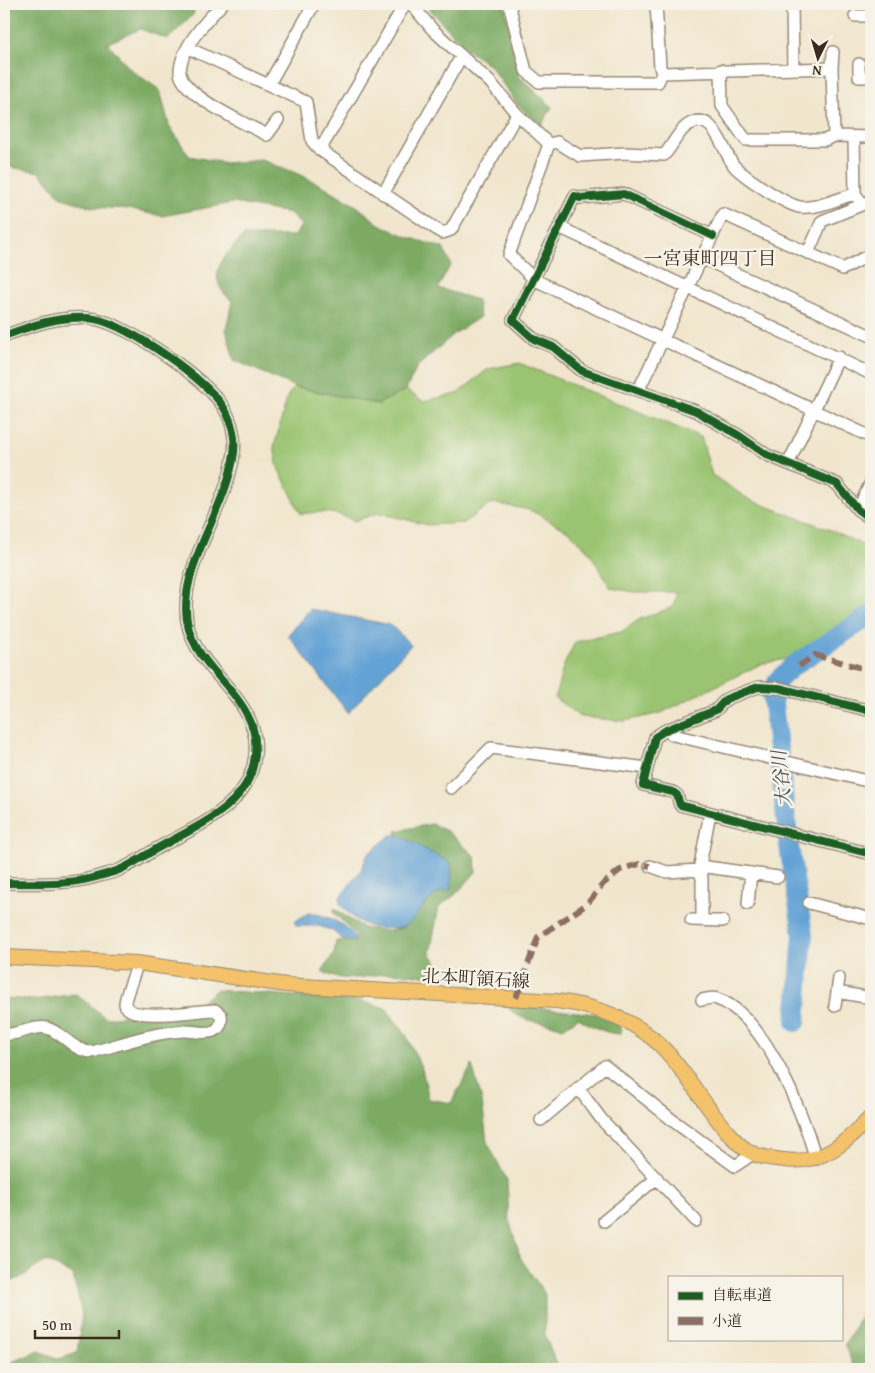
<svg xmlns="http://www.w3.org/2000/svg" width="875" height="1373" font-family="'Gentium Book Plus','Noto Serif JP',serif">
	<rect width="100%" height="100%" fill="#f7f3e8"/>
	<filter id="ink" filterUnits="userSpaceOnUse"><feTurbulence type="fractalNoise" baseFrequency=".02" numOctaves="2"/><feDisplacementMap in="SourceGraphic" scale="10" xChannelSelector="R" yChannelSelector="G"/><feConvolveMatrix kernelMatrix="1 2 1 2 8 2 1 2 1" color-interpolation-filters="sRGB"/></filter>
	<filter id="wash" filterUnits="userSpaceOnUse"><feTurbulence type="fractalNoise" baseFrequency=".0096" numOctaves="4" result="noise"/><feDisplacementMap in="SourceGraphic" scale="20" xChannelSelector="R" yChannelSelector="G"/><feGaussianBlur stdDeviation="1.12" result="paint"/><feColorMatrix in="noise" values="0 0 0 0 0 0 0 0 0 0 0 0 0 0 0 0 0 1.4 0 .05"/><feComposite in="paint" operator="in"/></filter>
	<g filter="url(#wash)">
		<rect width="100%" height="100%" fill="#f1e6cd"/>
		<!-- green -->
		<path fill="#9ac471" stroke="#6a7748" d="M519,363L701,437L712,475L750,500L831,530L871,549V624L801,656L761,664L661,713L625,721L580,717L555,698L563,667L575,642L621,632L640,619L673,607L677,592H634L611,588L590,553L570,532L530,510L492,503L463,523L428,525L379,513L354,521C334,511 323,511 301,514L278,468L274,447L288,395L295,387L378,404L406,390L423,401L457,394L488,369Z"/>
		<!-- forest -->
		<path fill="#7baa63" stroke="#5b6a40" d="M4,4H196L193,15L168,39L140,29L108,43L131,70L160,90L169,125L189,156L225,163L262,160L296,173L327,188L358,207L379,224L408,237L443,248L451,264L438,288L477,300L480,317L454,334L417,367L406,390L378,404L295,387L234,360L226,330L232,301C203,277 223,256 244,236H295L301,225L290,213L233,203L162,216L127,209L92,207L62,198L39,172L4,166Z
			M425,4H504L519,76L552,107L541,126L518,105L490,66L467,50Z
			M431,824L447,831L475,856L476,872L456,894L439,907L430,953L442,970L434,976C420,976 405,973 391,973C368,975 343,985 322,971L334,954L336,941H358L357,936L333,912L334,908L363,928L389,931L406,927L413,911L396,831Z
			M216,990L361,1001L386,1008L406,1035L422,1069L429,1099L451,1103L472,1065L482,1101L487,1142L507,1180L509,1220L521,1259L545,1294V1336L559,1369H4V1360L9,1363L39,1351L59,1359L77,1353L82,1314L73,1275L46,1261L20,1278L4,1284V998L34,1000L76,994L106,1018L195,1007Z
			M512,1005L596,1014L621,1026V1034C605,1034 592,1026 578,1018L563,1028C541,1019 527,1026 508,1008Z
			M871,1239V1369H854L845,1344L861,1315L865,1270Z"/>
		<!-- water -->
		<path fill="#62a2d5" stroke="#4e667a" d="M310,609L391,625L411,645L348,713L288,635Z
			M391,835H399L451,863L452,886L451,890C424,892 423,916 404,926C396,930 389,928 381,928C364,928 351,917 340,904V897L361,870L368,854Z
			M308,913C329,915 341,922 356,937L355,941L343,940L333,931L319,926H297L294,922Z"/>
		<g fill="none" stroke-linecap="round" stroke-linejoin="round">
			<!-- river -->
			<path stroke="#62a2d5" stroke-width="20" d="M796,1022L803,935L789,846L772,695L778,680L794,665L871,615"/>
		</g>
	</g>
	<g filter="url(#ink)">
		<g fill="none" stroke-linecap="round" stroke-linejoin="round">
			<!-- minor casing -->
			<g stroke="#968876" stroke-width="14">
				<path id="minor" d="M222,4C207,20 181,47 180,71C179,95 249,125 267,135L278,120
					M411,4L433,30L490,82L517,114L549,144
					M509,4L526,71L539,82H658L662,73L660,67L656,4
					M792,4L793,69
					M855,16H871
					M188,48L306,102L312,141L320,150L442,233L451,230L517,114
					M859,64V77H871
					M832,68L833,52
					M721,70L722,106L746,140H825L834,136
					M662,73L832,68L834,136L871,137
					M269,84L314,4
					M854,137L855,194L859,199
					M549,144L509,255L535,280L871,437
					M549,144L557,142L580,156L625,153L664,155C672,147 678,131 688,125C715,108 723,154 735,167C745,177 786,205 800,207C818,209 838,198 855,194
					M320,150L405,4
					M383,194L461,57
					M559,227L871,374
					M713,236L624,194L580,198L575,196L513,320L534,339L553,347L582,371L696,411L738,435L767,455L837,484L858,510L871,519
					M808,253L822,221L871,201
					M702,258L871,336
					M4,336C33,325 63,314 95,319C128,325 207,379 224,408C232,421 236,439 234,453C227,507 185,558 186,609C186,662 240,684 253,729C258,746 255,768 246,784C228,815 186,832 156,849C144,856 132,865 119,870C109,874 98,876 88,879C61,885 31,883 4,883
					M639,389L723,214L843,269L871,254
					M788,464L839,357
					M858,510L871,482
					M871,711L779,688L758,687L726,699L716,710L666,730L655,737L643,785L673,792L677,795L680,805L871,854
					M666,730L673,735L871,782
					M451,788L491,748L647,768
					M650,866L667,872L699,870L710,813
					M809,903L871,919
					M748,904L751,873
					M691,920L723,921
					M702,920V878L699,870L707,867L778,877
					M837,992L871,998
					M702,1000C706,999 713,997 717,999C765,1015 803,1114 816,1159
					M835,1006L839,978
					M4,1034C18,1036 33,1025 47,1028C64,1033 72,1051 92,1052C122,1044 151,1033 183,1031C193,1030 204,1035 214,1031C221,1028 222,1022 221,1015L215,1010C199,1010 129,1023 125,1004C124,997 136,973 137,963
					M578,1088L602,1120L696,1221
					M541,1120L605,1066L676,1123L735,1166L753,1154
					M604,1221L657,1178"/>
			</g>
			<!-- major casing -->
			<g stroke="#968876" stroke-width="16">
				<path id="major" d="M4,957L137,963L286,985L557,1001C594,1006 632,1018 660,1045C687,1069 723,1141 754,1154C763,1158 774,1159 784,1160C823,1165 846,1142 871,1117"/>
			</g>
			<!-- minor -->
			<use href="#minor" stroke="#fff" stroke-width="11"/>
			<!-- major -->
			<use href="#major" stroke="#f3c26a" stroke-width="14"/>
			<!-- quiet -->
			<path stroke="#8d6e63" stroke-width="6" stroke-dasharray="12 6" stroke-linecap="butt" d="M799,666L815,655L858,667L871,668
				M516,998L538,937L587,904L603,884L620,870L639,864L650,866"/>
			<!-- cycleway casing -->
			<g stroke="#f7f3e8" stroke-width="11">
				<path id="cycleway" d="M713,236L624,194L580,198L575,196L513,320L534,339L553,347L582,371L696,411L738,435L767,455L837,484L858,510L871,519
					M4,336C33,325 63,314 95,319C128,325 207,379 224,408C232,421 236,439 234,453C227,507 185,558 186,609C186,662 240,684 253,729C258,746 255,768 246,784C228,815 186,832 156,849C144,856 132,865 119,870C109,874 98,876 88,879C61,885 31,883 4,883
					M871,711L779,688L758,687L726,699L716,710L666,730L655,737L643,785L673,792L677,795L680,805L871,854"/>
			</g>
			<!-- cycleway -->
			<use href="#cycleway" stroke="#1b5e20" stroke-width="8"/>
		</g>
	</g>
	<g text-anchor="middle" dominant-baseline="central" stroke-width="5" stroke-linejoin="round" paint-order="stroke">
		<!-- street labels -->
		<g font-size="18" fill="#3b2a1e" stroke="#f7f3e8">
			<text transform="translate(476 978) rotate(3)">北本町領石線</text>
		</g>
		<!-- neighbourhood labels -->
		<g font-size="19" fill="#3b2a1e" stroke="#f7f3e8">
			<text x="710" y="258">一宮東町四丁目</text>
		</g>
		<!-- water labels -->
		<g font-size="19" font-style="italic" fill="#49545e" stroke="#f7f3e8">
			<text transform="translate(781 779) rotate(-96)">大谷川</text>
		</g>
	</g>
	<!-- margin -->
	<rect width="875" height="1373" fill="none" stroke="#f7f3e8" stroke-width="20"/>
	<!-- legend -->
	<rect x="668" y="1276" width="175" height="65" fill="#f7f3e8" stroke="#aca397"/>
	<rect x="678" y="1292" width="25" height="8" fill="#1b5e20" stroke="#aca397"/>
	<text x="712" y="1300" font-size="15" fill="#3b2a1e">自転車道</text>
	<rect x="678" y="1317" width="25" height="8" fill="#8d6e63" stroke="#aca397"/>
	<text x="712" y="1326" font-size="15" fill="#3b2a1e">小道</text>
	<!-- north arrow -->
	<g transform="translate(818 58) rotate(185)" stroke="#f7f3e8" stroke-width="4" paint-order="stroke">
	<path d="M0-4L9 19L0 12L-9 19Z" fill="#3b2a1e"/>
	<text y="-8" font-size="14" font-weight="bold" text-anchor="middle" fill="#3b2a1e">N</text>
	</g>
	<!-- scale -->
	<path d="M35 1330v8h84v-8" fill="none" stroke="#3b2a1e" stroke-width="2.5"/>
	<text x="42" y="1330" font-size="15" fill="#3b2a1e" stroke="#f7f3e8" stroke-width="4" paint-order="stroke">50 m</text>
</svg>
